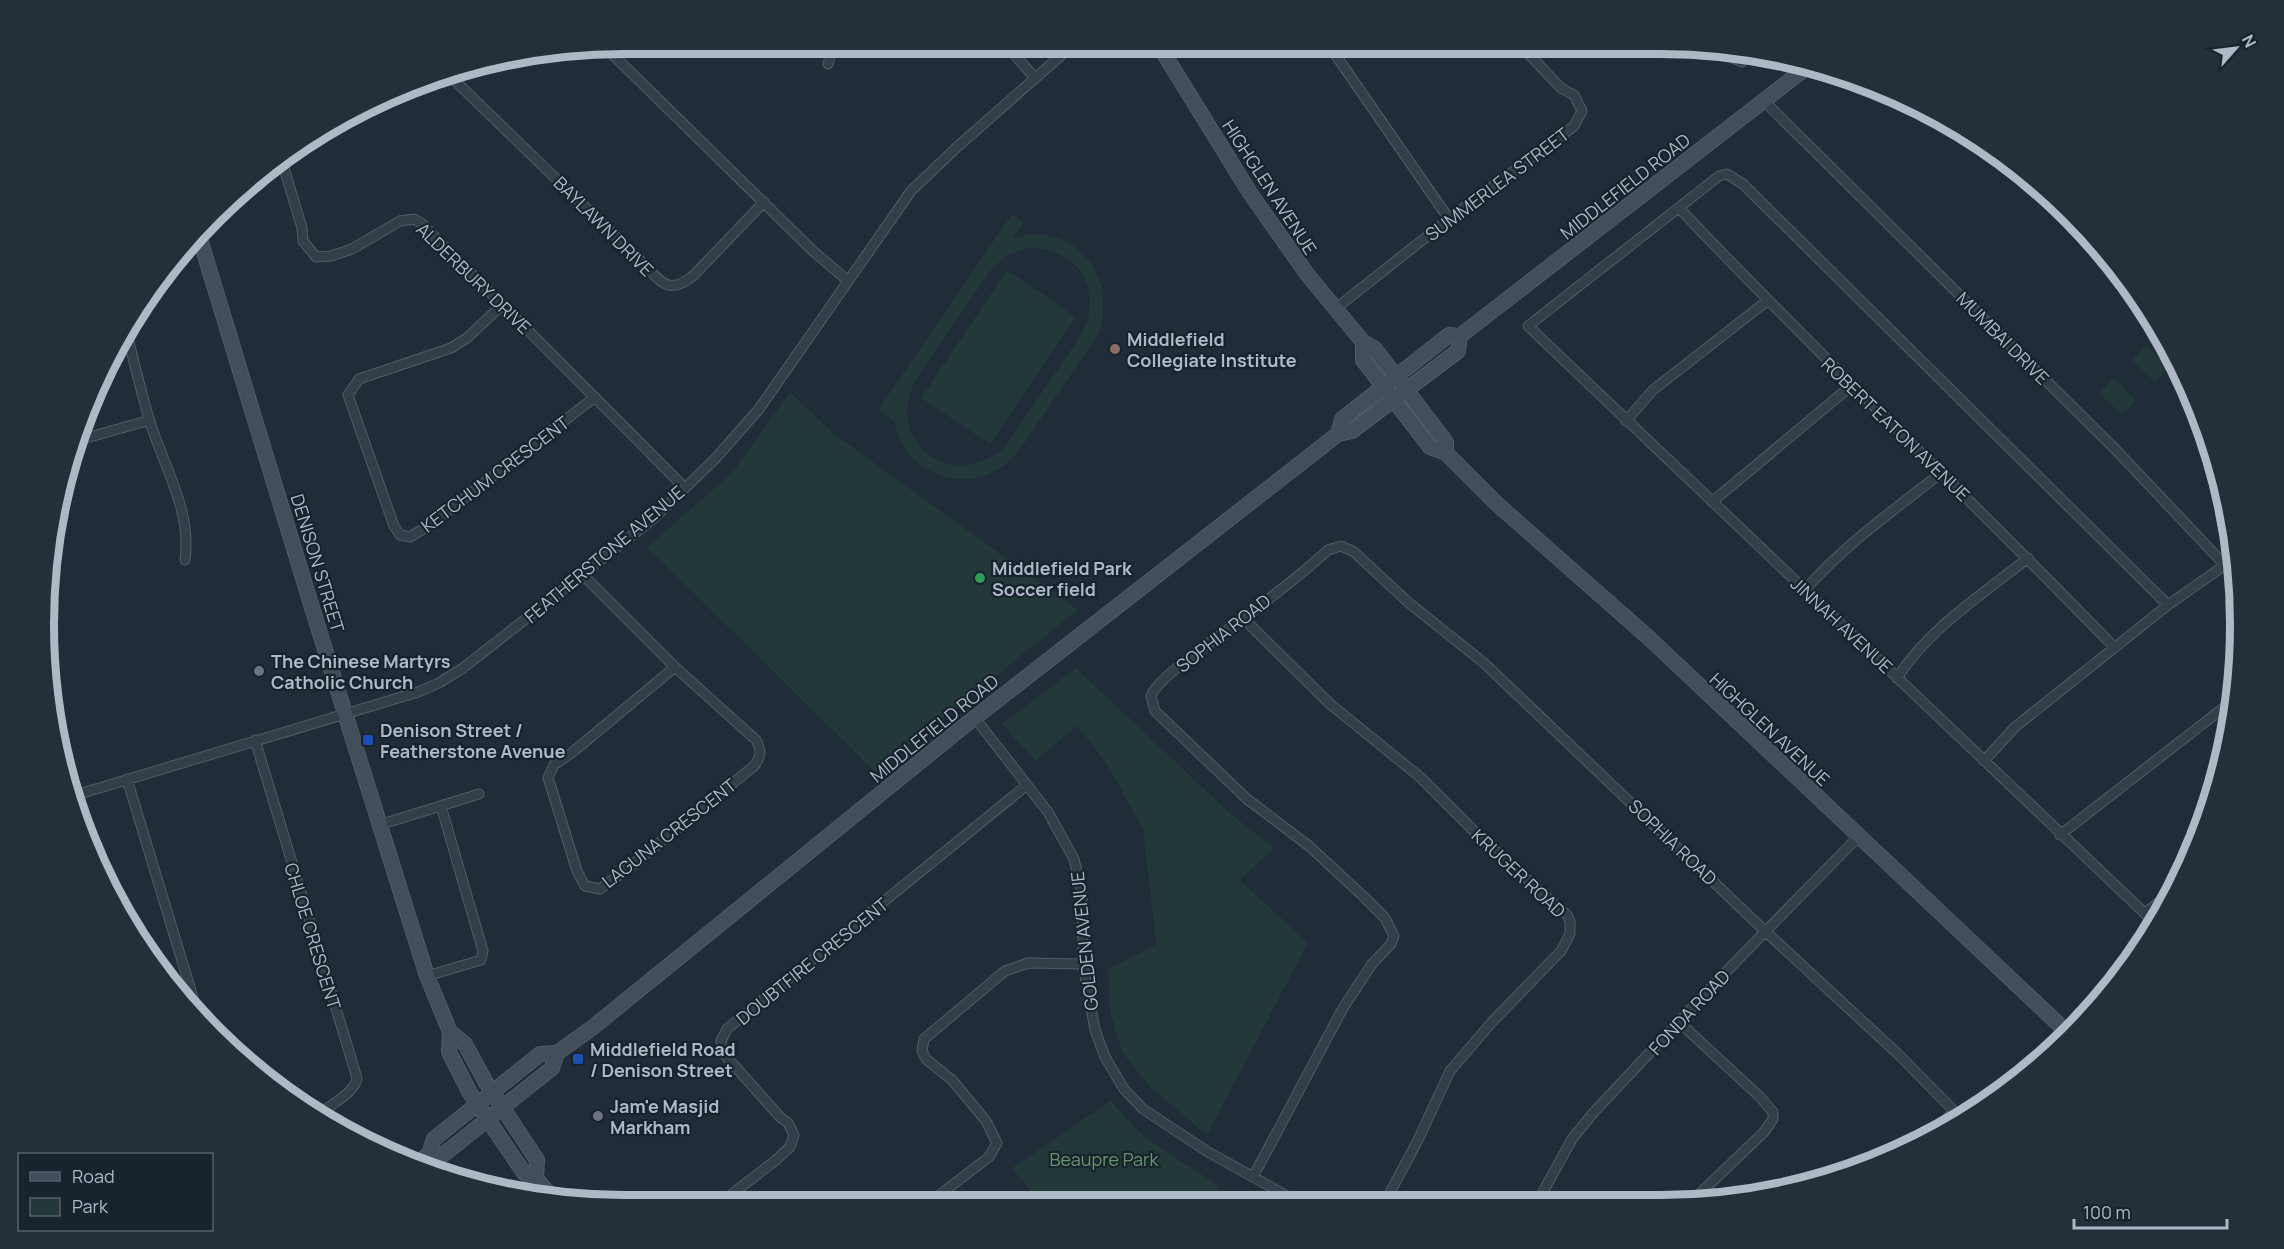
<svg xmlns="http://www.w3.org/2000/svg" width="2284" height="1249" font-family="Manrope,sans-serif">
	<rect width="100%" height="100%" fill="#202c38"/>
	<!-- green -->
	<path fill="#223839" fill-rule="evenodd" d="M1012,214L1024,222L1013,238C1023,236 1034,233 1045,235C1095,244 1115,292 1097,336C1078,364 1059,392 1040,420C1029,435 1019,455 1003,466C984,480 956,484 934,473C912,463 898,444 894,421L878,410ZM1028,248C1078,248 1103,287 1083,332L1005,447C952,493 885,444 915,381L990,271L1006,256Z
		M1007,270L1076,317L990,444L921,398Z
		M2146,345L2169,367L2155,382L2132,360Z
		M2114,378L2136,401L2122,415L2099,393Z
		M790,392L834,434L1078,610L875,772L647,547L732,473Z
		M1076,668L1232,815L1274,848L1240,880L1308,943L1207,1135L1151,1088L1122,1052L1110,1011L1108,969L1156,944L1143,829L1105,761L1077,726L1035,761L1002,724Z
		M1111,1101L1134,1127L1149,1140L1219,1186L1212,1202L1040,1203L1012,1168Z"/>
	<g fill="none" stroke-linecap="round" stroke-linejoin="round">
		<!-- street casing -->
		<g stroke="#515c66" stroke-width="11">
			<path id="street" d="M1005,44L1035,78
				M1328,44L1449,219
				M605,47L813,251L847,280
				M1709,47L1742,62
				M828,64L833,44
				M447,73L644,264C662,284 670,295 694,275L764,202
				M1764,101L2116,450L2238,579
				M282,157L284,168L302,228L303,241L316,257L331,256L352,249L400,221L414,219L421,223L685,488
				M1679,208C1821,358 1971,499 2114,647
				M503,304L467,338L451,348L359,379L348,395L394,526L400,535L410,537L430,525L595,397
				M1335,309L1449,219L1574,126L1582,111L1574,95L1561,88L1520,45
				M127,334C134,362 141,391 149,419C163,465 192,510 185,560
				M1626,421L1653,390L1767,301
				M79,440L150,420
				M1712,502L1851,386
				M583,575L675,667L756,740C762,751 761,757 754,766L626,870L600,889L585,886L577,871L550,784L548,778L554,765L574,751L675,667
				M1805,590C1844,545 1894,510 1941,473
				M1244,619L1330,704L1420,777L1478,835L1567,915L1570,921V934L1561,951L1492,1022L1450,1071L1418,1140L1385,1202
				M1897,678C1929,628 1983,594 2028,558
				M975,718L1048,812L1074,859L1082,893L1083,964L1095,1030L1105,1057L1124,1089L1143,1109L1208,1152L1298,1202
				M255,740L357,1078C355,1093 330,1105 318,1115
				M1984,761L2015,727L2168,605L2235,558
				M127,779L199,1017
				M76,795L418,692L439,683L463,668L653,519L714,460L759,409L911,191L956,148L1074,44
				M379,825L479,794
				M2060,835L2236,698
				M2145,913L2174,891
				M2156,924L1528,326L1719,176L1727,174L1743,184L2168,605
				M427,976L481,960L483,951L441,806
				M1680,1023L1759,1096L1773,1112V1119L1764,1132L1692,1201
				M1936,1130L1954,1111
				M1253,1177L1343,1008L1372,964L1391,944L1394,936L1385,918L1364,897L1309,846L1247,799L1155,711L1151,696C1158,676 1226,632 1245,617C1273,596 1302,574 1328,550L1341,546L1354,552L1409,603L1484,663L1766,932L1898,1054L1961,1118
				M1538,1201L1572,1139L1594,1112L1719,979L1858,837
				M929,1203L989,1157L997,1143L986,1121L953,1081L926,1059L922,1051L924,1039L1005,971L1028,963L1083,964
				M719,1204L776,1160L790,1147L794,1135L788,1123L781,1118L724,1054L721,1041L727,1029L1027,785"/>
		</g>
		<!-- secondary casing -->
		<g stroke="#515c66" stroke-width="16">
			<path id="secondary" d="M1158,44L1250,193L1307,274L1363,342L1375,349L1446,442V453
				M200,239L313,611L427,976L450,1032L465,1044L485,1081L537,1160L536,1178
				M1363,342V360L1430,447L1446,453L1497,504L1649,638L2068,1033
				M1338,434L1342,419L1449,335L1460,336
				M450,1032L449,1052L470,1093L524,1173L536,1178L553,1199
				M429,1154L443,1155L552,1068L557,1053
				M418,1163L429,1154L434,1139L540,1054L557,1053L592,1028L959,730L1338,434L1352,431L1458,351L1460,336L1811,64"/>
		</g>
		<!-- street -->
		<use href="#street" stroke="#343e49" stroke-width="9"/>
		<!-- secondary -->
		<use href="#secondary" stroke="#424e5c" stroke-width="14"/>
	</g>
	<!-- markers -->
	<circle fill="#8d6e63" stroke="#19232d" stroke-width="2" cx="1115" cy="349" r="6"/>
	<circle fill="#2e9e5b" stroke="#19232d" stroke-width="2" cx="980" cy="578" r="6"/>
	<g fill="#6b7280" stroke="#19232d" stroke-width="2">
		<circle cx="259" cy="671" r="6"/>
		<circle cx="598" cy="1116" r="6"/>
	</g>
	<g fill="#1a4fb4" stroke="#19232d" stroke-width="2">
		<rect x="362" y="734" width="12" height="12" rx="3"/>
		<rect x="572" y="1053" width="12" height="12" rx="3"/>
	</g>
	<g text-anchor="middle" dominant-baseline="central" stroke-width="4.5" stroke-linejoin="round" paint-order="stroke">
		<!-- street labels -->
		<g font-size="18" fill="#aeb9c5" stroke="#19232d">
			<text transform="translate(1497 184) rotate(-37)">SUMMERLEA STREET</text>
			<text transform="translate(1625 186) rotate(-38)">MIDDLEFIELD ROAD</text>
			<text transform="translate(1270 187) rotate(57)">HIGHGLEN AVENUE</text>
			<text transform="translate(604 226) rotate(45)">BAYLAWN DRIVE</text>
			<text transform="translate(474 278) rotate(44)">ALDERBURY DRIVE</text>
			<text transform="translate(2003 338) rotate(45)">MUMBAI DRIVE</text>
			<text transform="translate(1896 429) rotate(44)">ROBERT EATON AVENUE</text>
			<text transform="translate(495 474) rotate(-37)">KETCHUM CRESCENT</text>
			<text transform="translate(604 554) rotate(-40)">FEATHERSTONE AVENUE</text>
			<text transform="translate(318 563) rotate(73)">DENISON STREET</text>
			<text transform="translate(1842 625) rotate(43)">JINNAH AVENUE</text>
			<text transform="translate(1223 633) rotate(-38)">SOPHIA ROAD</text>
			<text transform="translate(934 728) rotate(-39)">MIDDLEFIELD ROAD</text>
			<text transform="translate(1770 729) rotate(43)">HIGHGLEN AVENUE</text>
			<text transform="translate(669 833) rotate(-38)">LAGUNA CRESCENT</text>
			<text transform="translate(1673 842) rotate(44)">SOPHIA ROAD</text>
			<text transform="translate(1519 873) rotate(43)">KRUGER ROAD</text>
			<text transform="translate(313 936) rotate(73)">CHLOE CRESCENT</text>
			<text transform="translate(1084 941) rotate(-96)">GOLDEN AVENUE</text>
			<text transform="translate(812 961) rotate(-39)">DOUBTFIRE CRESCENT</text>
			<text transform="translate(1689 1012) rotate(-47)">FONDA ROAD</text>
		</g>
		<!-- poi labels -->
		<g font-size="18" font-weight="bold" fill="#aeb9c5" stroke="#19232d" text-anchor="start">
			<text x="1127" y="339">Middlefield<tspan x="1127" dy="21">Collegiate Institute</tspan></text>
			<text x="992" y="568">Middlefield Park<tspan x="992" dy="21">Soccer field</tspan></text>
			<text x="271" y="661">The Chinese Martyrs<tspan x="271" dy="21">Catholic Church</tspan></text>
			<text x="380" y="730">Denison Street /<tspan x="380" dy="21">Featherstone Avenue</tspan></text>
			<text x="590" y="1049">Middlefield Road<tspan x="590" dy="21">/ Denison Street</tspan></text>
			<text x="610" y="1106">Jam'e Masjid<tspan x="610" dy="21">Markham</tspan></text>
		</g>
		<!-- park labels -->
		<g font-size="18" fill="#65966c" stroke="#19232d">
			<text x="1104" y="1159">Beaupre Park</text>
		</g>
	</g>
	<!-- crop -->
	<path d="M0 0H2284V1249H0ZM624 54H1660A570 570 0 0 1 2230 624V625A570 570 0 0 1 1660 1195H624A570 570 0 0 1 54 625V624A570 570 0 0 1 624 54Z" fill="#252f39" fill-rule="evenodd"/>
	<path fill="none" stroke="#aeb9c5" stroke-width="8" d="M624 54H1660A570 570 0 0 1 2230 624V625A570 570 0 0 1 1660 1195H624A570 570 0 0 1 54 625V624A570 570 0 0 1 624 54Z"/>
	<!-- legend -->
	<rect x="18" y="1153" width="195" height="78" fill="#19232d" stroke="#555f6a" stroke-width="1.5"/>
	<rect x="30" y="1172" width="30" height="9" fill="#424e5c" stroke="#555f6a" stroke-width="1.5"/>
	<text x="72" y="1183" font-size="18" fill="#aeb9c5">Road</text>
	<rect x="30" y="1198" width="30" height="18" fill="#223839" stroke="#555f6a" stroke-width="1.5"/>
	<text x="72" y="1213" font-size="18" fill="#aeb9c5">Park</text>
	<!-- north arrow -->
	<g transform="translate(2236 48) rotate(62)" stroke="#19232d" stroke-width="4.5" paint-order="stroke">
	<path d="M0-4.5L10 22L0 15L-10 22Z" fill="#aeb9c5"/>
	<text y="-9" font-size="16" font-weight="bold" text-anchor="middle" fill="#aeb9c5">N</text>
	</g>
	<!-- scale -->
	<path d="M2074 1219v9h153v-9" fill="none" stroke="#aeb9c5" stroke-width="3"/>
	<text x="2083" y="1219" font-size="18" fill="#aeb9c5" stroke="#19232d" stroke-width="4.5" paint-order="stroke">100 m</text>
</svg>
